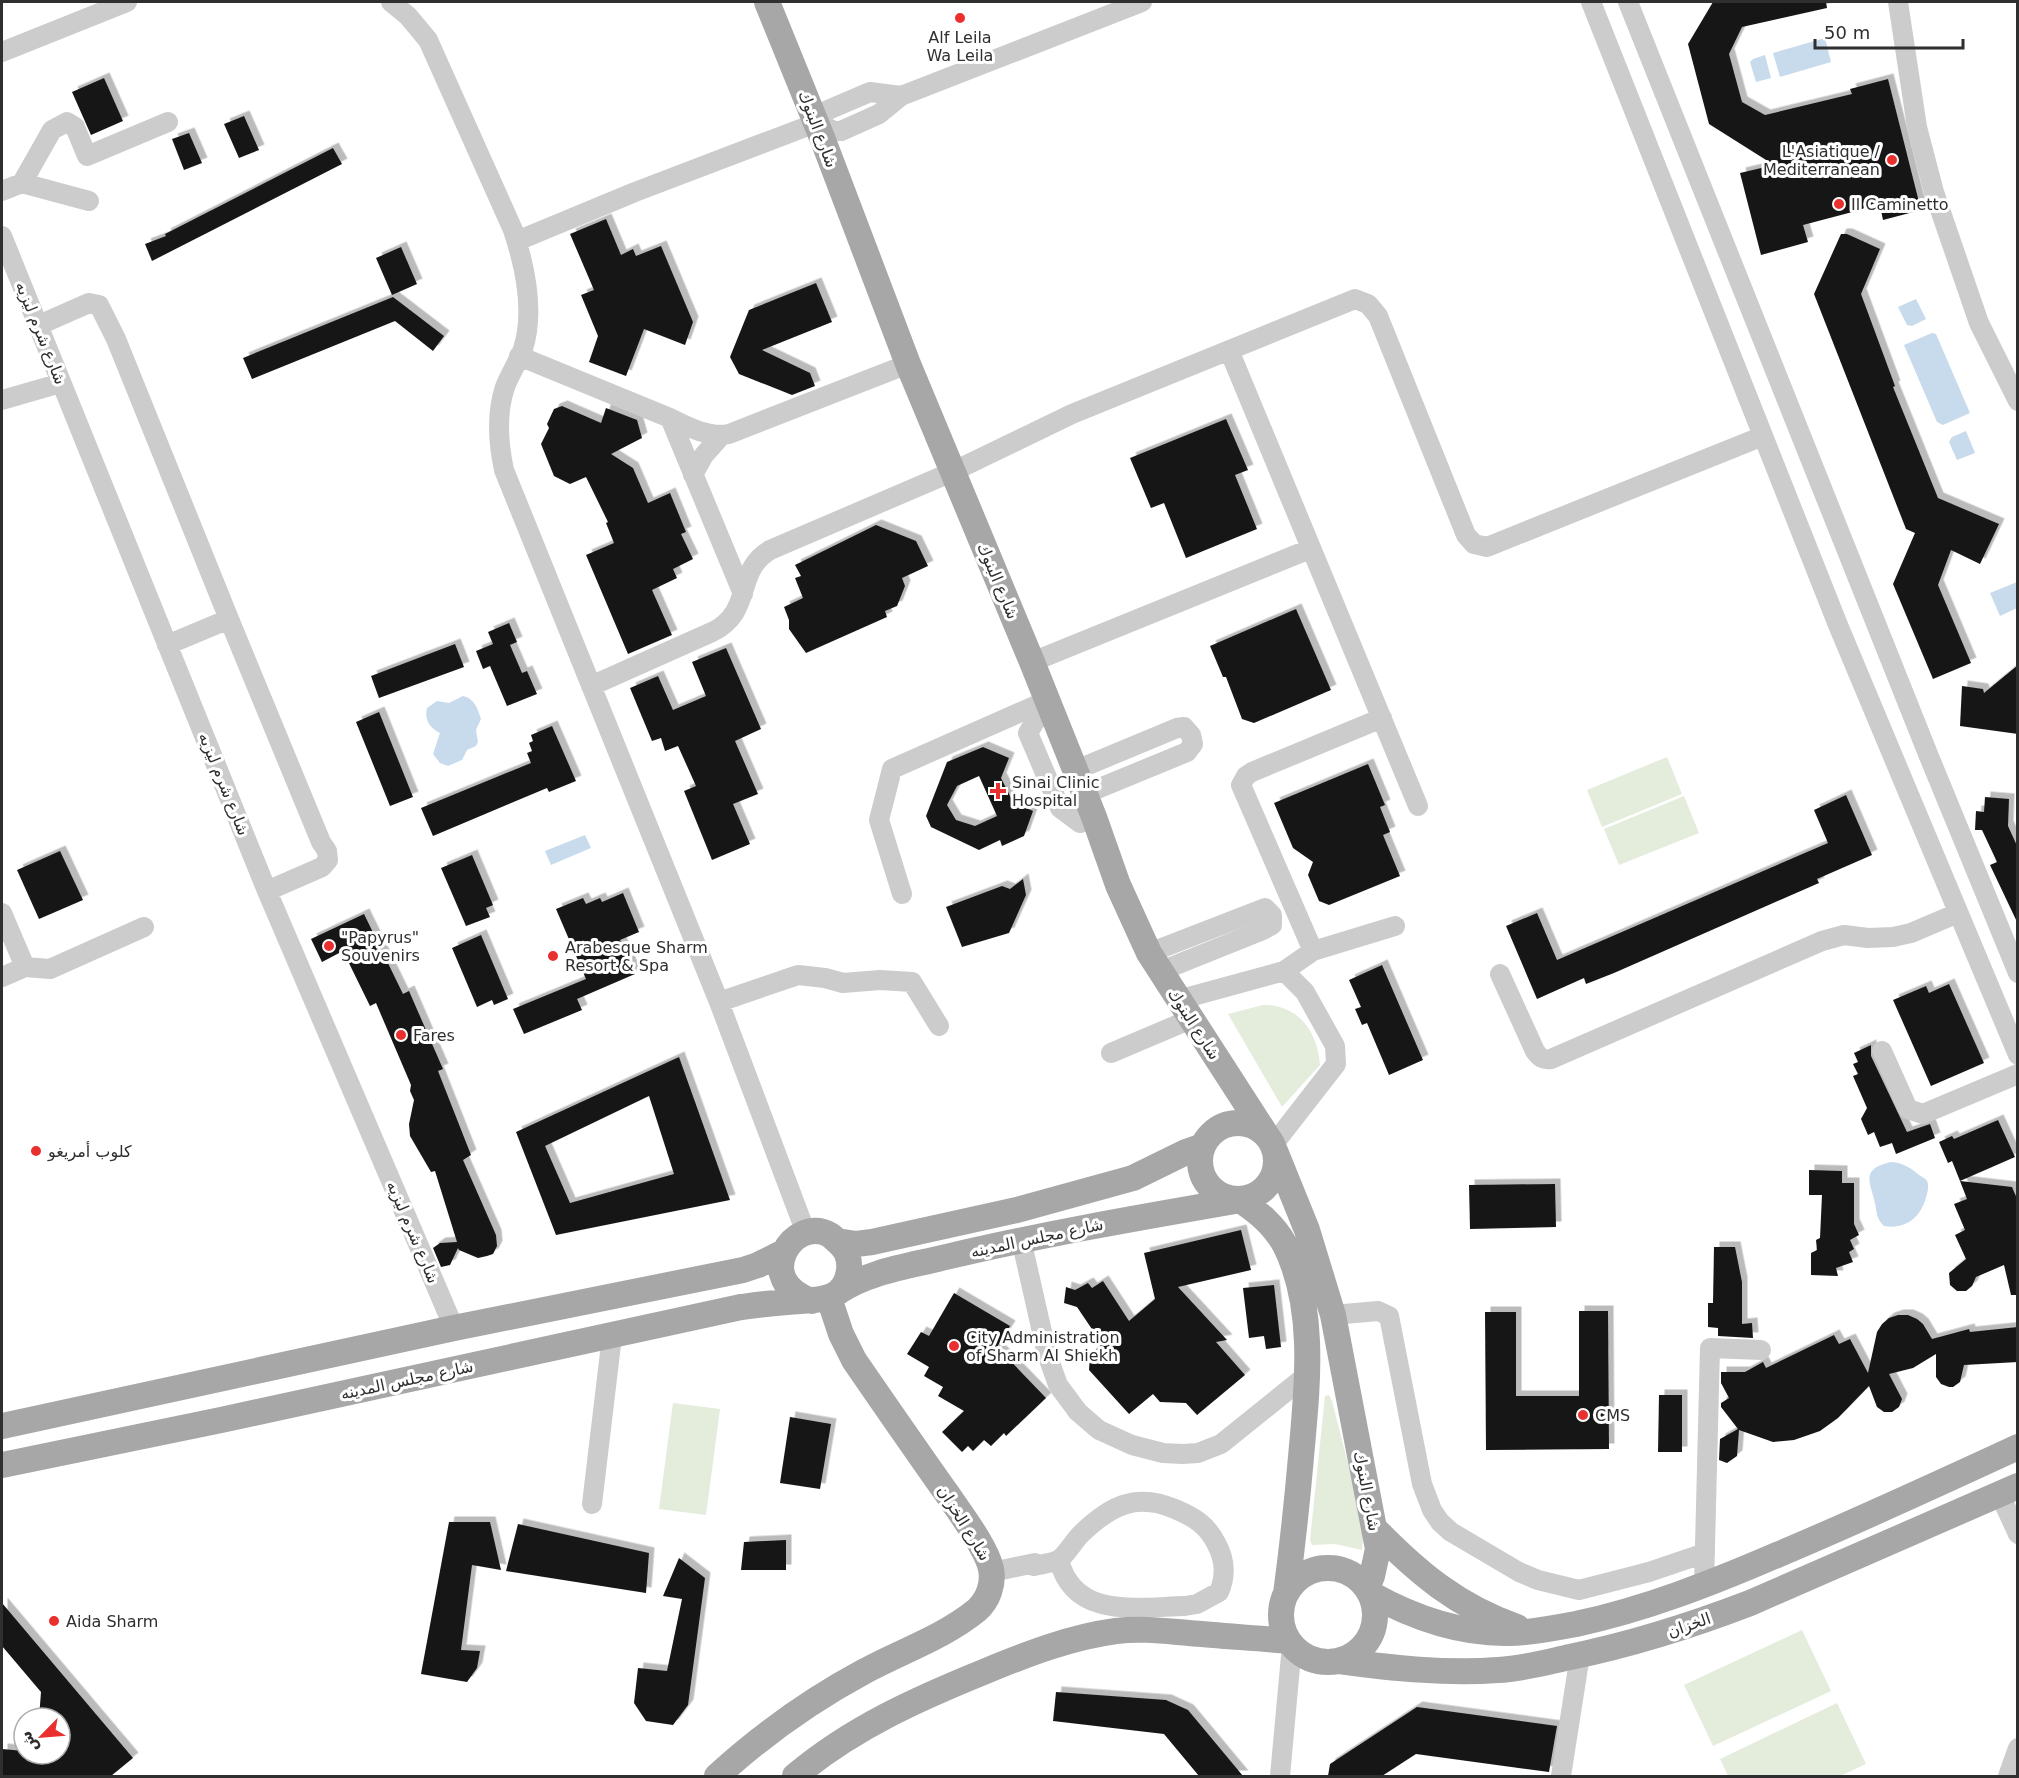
<svg xmlns="http://www.w3.org/2000/svg" width="2019" height="1778" font-family="'DejaVu Sans','Noto Naskh Arabic',sans-serif">
	<defs>
		<filter id="shadow"><feDropShadow dx="5.5" dy="-5.5" stdDeviation="0" flood-color="#0004"/></filter>
	</defs>
	<rect width="100%" height="100%" fill="#fff"/>
	<!-- green -->
	<path fill="#e4ecdc" d="M1667,757L1682,794L1602,827L1587,790Z
		M1684,796L1699,833L1619,865L1604,829Z
		M1263,1005C1298,1004 1318,1032 1320,1065L1282,1107L1228,1014Z
		M1329,1395L1332,1401L1364,1526L1362,1550L1335,1544L1312,1545L1310,1540L1325,1396Z
		M673,1403L720,1409L706,1515L659,1509Z
		M1802,1630L1831,1691L1713,1746L1684,1685Z
		M1837,1703L1866,1764L1840,1776H1728L1720,1759Z"/>
	<!-- water -->
	<path fill="#c8dbed" d="M1825,38L1831,62L1780,77L1773,53Z
		M1765,55L1771,78L1756,82L1750,62L1753,59Z
		M1916,299L1926,319L1912,326L1907,325L1898,307Z
		M1932,333L1936,334L1970,413L1943,425L1937,422L1904,345Z
		M1966,431L1975,453L1957,460L1949,442L1952,437Z
		M2017,582V608L2000,616L1990,593Z
		M463,696C474,698 478,709 481,719L476,730L478,742L476,746L467,750L462,760L448,766L440,763L433,754L440,733C430,728 424,720 427,708L437,701L449,703Z
		M585,835L591,848L551,865L545,851Z
		M1891,1162C1903,1163 1910,1167 1919,1175C1922,1177 1925,1178 1927,1181C1929,1185 1928,1190 1927,1194C1922,1216 1907,1230 1884,1226C1876,1218 1877,1213 1875,1203C1870,1182 1860,1169 1891,1162Z"/>
	<!-- building -->
	<path fill="#161616" fill-rule="evenodd" filter="url(#shadow)" d="M1713,2H1826L1827,8L1742,27L1729,54L1742,102L1765,115L1852,94L1850,89L1888,79L1921,210L1883,220L1879,201L1860,210L1803,225L1808,242L1761,255L1740,173L1774,165L1709,124L1688,44Z
		M104,78L123,121L91,135L72,92Z
		M244,116L259,150L239,158L224,124Z
		M189,133L202,163L184,170L172,139Z
		M333,148L342,164L152,261L145,244L166,236L165,234Z
		M606,219L621,255L633,249L636,256L661,246L693,322L685,345L644,329L626,376L589,362L598,336L581,295L594,290L570,234Z
		M1841,234H1847L1880,249L1861,294L1895,386L1893,387L1938,498L1999,524L1980,564L1951,550L1938,585L1971,663L1933,679L1893,584L1915,533L1906,529L1814,294Z
		M401,247L417,284L392,295L376,258Z
		M816,283L832,322L762,350L810,373L815,386L792,395L739,374L730,357L749,310Z
		M393,297L444,336L433,351L395,321L252,379L243,358Z
		M562,406L601,423L606,408L637,420L642,438L611,454L633,468L648,503L670,493L686,532L681,534L693,559L673,569L677,578L652,590L672,635L628,654L586,555L614,543L606,523L608,522L586,477L570,484L554,476L541,444L549,428L547,424L554,409Z
		M1226,419L1248,470L1235,475L1257,529L1186,558L1164,503L1151,508L1130,458Z
		M876,525L916,541L928,566L902,578L905,586L897,606L885,611L887,617L806,653L789,629V620L784,607L803,598L795,578L801,576L795,565Z
		M1296,609L1331,690L1254,723L1242,719L1226,677H1223L1210,646Z
		M509,623L517,642L510,645L522,673L527,671L537,694L507,706L490,666L483,669L476,651L493,644L488,632Z
		M455,644L464,667L379,698L371,676Z
		M726,648L761,729L735,741L758,794L733,804L750,844L712,860L684,791L696,786L678,746L665,751L661,738L652,741L630,688L658,676L673,710L706,696L692,662Z
		M2018,665V734L1960,726L1962,686L1983,689L1984,693Z
		M379,712L413,797L390,806L356,722Z
		M552,726L576,781L549,792L547,788L433,836L421,808L531,763L527,753L532,751L529,743L533,741L531,735Z
		M983,747L1009,758L1001,778L1013,802L1033,811L1024,836L1002,846L1000,840L979,850L931,827L926,816L947,762ZM979,776L997,816L975,826L956,820L947,805L957,786Z
		M1368,764L1385,805L1380,807L1390,832L1383,835L1400,876L1329,905L1319,901L1308,875L1313,862L1293,848L1274,803Z
		M1846,795L1872,855L1817,879L1819,883L1614,973L1586,984L1584,978L1537,999L1506,926L1537,913L1557,960L1828,843L1814,810Z
		M1985,797L2009,799L2008,826L2018,848V924L1990,865L1997,862L1982,830H1975L1976,811L1984,812Z
		M60,851L83,900L39,919L17,870Z
		M472,855L493,905L486,908L490,917L466,926L441,868Z
		M1023,879L1026,895L1009,933L962,947L946,907L1002,886L1010,889Z
		M623,893L639,932L620,940L635,974L577,999L582,1010L524,1034L513,1009L586,979L556,909L583,898L586,904L600,898L602,902Z
		M364,914L403,994L409,991L443,1069L438,1071L471,1155L463,1160L496,1235L497,1246L493,1254L487,1256L478,1258L459,1250L458,1248L450,1265L441,1267L433,1248L440,1243L457,1242L435,1171L431,1172L410,1136L409,1124L414,1100L410,1091L411,1085L376,1003L370,1006L343,951L322,962L311,939Z
		M481,935L508,999L494,1005L492,1000L477,1007L452,948Z
		M1382,965L1423,1060L1389,1075L1367,1023L1362,1025L1355,1009L1361,1007L1349,980Z
		M1949,984L1984,1063L1931,1086L1893,1000L1926,986L1929,993Z
		M1871,1045V1056L1907,1132L1930,1124L1935,1138L1896,1154L1892,1143L1880,1147L1874,1132L1868,1135L1861,1119L1867,1108L1853,1076L1858,1074L1853,1064L1858,1062L1854,1053Z
		M679,1057L730,1200L556,1235L516,1132ZM649,1096L674,1174L570,1203L545,1146Z
		M1998,1120L2015,1157L1960,1181L1952,1161L1948,1163L1939,1142L1952,1136L1954,1139Z
		M1809,1170L1842,1171V1183H1854V1224L1859,1235L1850,1240L1854,1249L1849,1252L1853,1262L1836,1268L1838,1276L1811,1275V1253L1817,1250L1816,1240L1820,1238L1822,1195H1809Z
		M1960,1181L2012,1187L2018,1201V1295H2011L2004,1265L1976,1277L1972,1286L1966,1291H1957L1950,1285L1949,1273L1966,1259L1955,1235L1965,1230L1954,1204L1967,1199Z
		M1555,1184L1556,1227L1470,1229L1469,1185Z
		M1241,1230L1251,1270L1178,1287L1227,1340L1216,1342L1245,1375L1197,1415L1186,1403L1160,1402L1153,1394L1129,1414L1089,1370L1090,1355L1102,1344L1077,1307L1064,1303L1066,1287L1075,1290L1088,1283L1092,1288L1103,1281L1129,1321L1155,1299L1144,1253Z
		M1714,1247H1735L1742,1282V1324L1752,1323L1753,1338L1718,1336V1328L1708,1327V1303H1713Z
		M1274,1285L1281,1347L1266,1349L1264,1336L1249,1338L1243,1288Z
		M954,1293L1010,1326L997,1347L1046,1398L1006,1436L1004,1433L991,1446L984,1440L973,1451L968,1446L962,1452L942,1432L964,1411L938,1396L943,1387L924,1376L929,1367L907,1354L921,1332L929,1336Z
		M1579,1311H1608L1609,1449L1486,1450L1485,1312H1516V1396H1579Z
		M1898,1315H1908L1917,1319L1923,1324L1932,1339L1969,1329L1970,1332L2018,1327V1362L1964,1365L1960,1382L1953,1387H1949L1941,1384L1936,1377V1354L1913,1368L1889,1374L1902,1399L1899,1407L1892,1412H1884L1877,1407L1869,1386L1838,1418L1820,1431L1794,1440L1773,1442L1739,1430L1737,1456L1727,1463L1719,1460L1720,1439L1738,1429L1721,1407V1403L1729,1398L1721,1383V1372H1745L1763,1362L1766,1368L1834,1335L1839,1344L1850,1339L1868,1373L1877,1332L1882,1324L1889,1318Z
		M1659,1395H1682V1452H1658Z
		M790,1417L831,1424L820,1489L780,1483Z
		M449,1522H490L501,1570L472,1565L461,1650L480,1651L477,1668L467,1682L421,1674Z
		M518,1524L649,1553L646,1593L506,1571Z
		M786,1540V1570H741L744,1542Z
		M679,1558L705,1578L688,1705L673,1725L646,1721L634,1703L638,1668L667,1671L682,1599L663,1596Z
		M2,1603L133,1758L111,1776H2V1749L24,1751V1754H60V1718H39L41,1692L2,1646Z
		M1056,1692L1166,1700L1188,1710L1243,1776H1199L1164,1734L1053,1721Z
		M1417,1707L1557,1726L1549,1772L1416,1754L1382,1776H1328L1330,1764Z"/>
	<g fill="none" stroke-linecap="round" stroke-linejoin="round">
		<!-- minor -->
		<path stroke="#ccc" stroke-width="20" d="M391,2L408,16L428,40L513,230C525,266 535,311 523,349C518,362 510,374 505,387C496,414 498,442 504,470L719,1002L806,1233
			M1591,2L1838,625L2018,1055
			M1628,2L1928,754L2018,973
			M1898,2L1917,127L1934,192L1979,323L2018,401
			M2,52L127,2
			M816,123L834,131H841L879,114L901,96L1142,2
			M22,183L89,201
			M2,191L22,183L52,130L67,122L75,127L87,156L168,122
			M2,236L267,891L454,1328
			M517,241L635,192L816,123L828,110L870,92L901,96
			M39,325L89,303L99,305L116,339L229,619L321,842L327,851L328,860L322,867L267,891
			M1229,350L1418,806
			M519,356L670,418L743,594
			M2,400L61,383
			M670,418C688,427 709,438 729,434L908,364
			M693,475L704,455L721,436
			M167,645L229,619
			M1032,662L1310,549
			M591,686L712,632C754,612 734,571 770,550L952,472L1072,414L1355,299L1368,304L1378,316L1466,535L1474,544L1487,547L1763,436
			M1048,700L1028,733L1060,808L1080,823L1094,817
			M1076,770L1177,728L1184,727L1191,735L1193,744L1187,752L1085,794
			M902,894L879,820L892,769L1048,700
			M2,913L25,967L50,969L144,927
			M1313,951L1241,785L1246,776L1252,772L1382,718
			M1149,953L1265,908L1272,915V925L1263,930L1161,971
			M1500,974L1535,1051C1540,1058 1543,1060 1551,1059L1822,941L1844,935L1868,938L1893,937L1911,933L1958,913
			M2,977L25,967
			M1178,1000L1284,971
			M719,1002L798,975L825,978L843,983L880,980L912,982L939,1026
			M1882,1051L1908,1109L1923,1114L2018,1074
			M1111,1053L1191,1019
			M1273,1145L1336,1064L1335,1046L1305,992L1284,971L1313,951L1395,926
			M1021,1239L1047,1354L1058,1385L1078,1412L1099,1430L1132,1445L1163,1453L1182,1454L1198,1453L1221,1444L1308,1374
			M1333,1315L1378,1311L1389,1316L1422,1484L1432,1510L1440,1522L1451,1532L1519,1572L1538,1580L1579,1590L1649,1572L1705,1553
			M2000,1495L2018,1534
			M592,1504L612,1336
			M992,1572L1035,1563L1034,1566C1042,1564 1054,1563 1060,1559C1068,1552 1074,1541 1081,1534C1110,1506 1136,1492 1175,1509C1194,1517 1207,1525 1216,1543C1225,1559 1226,1576 1219,1592L1197,1604L1185,1606C1138,1607 1074,1620 1059,1560
			M1704,1585L1710,1348L1761,1350
			M1280,1776L1292,1645
			M1561,1776L1580,1655
			M2008,1776L2018,1748"/>
		<!-- major -->
		<path stroke="#a7a7a7" stroke-width="26" d="M767,2L823,140L908,364L1032,662L1094,817L1118,885L1149,953L1269,1139
			M1200 1161a38 38 0 1 1 76 0a38 38 0 1 1-76 0Z
			M1275,1151L1307,1230L1333,1315L1378,1549L1372,1576L1367,1588
			M837,1241L856,1244L872,1242L1017,1210L1133,1178L1186,1152L1203,1146
			M838,1292C869,1271 910,1266 946,1257C1043,1234 1142,1217 1240,1200C1258,1212 1274,1225 1285,1245C1317,1309 1307,1389 1301,1457C1297,1503 1292,1549 1286,1594
			M2,1426L454,1328L743,1270L758,1265L784,1252
			M2,1465L221,1420L741,1307C757,1305 772,1303 787,1302C812,1299 845,1305 849,1270C850,1261 847,1251 841,1245C838,1242 834,1238 830,1235C793,1214 751,1281 812,1301
			M1375,1529C1417,1572 1458,1607 1517,1627
			M1281 1615a47 47 0 1 1 94 0a47 47 0 1 1-94 0Z
			M1371,1594C1414,1618 1459,1634 1509,1633C1532,1633 1553,1628 1576,1624C1646,1609 1712,1583 1777,1555C1858,1521 1938,1484 2018,1447
			M1339,1661C1391,1668 1446,1674 1498,1670C1522,1669 1547,1662 1570,1657C1633,1644 1690,1626 1750,1603L2018,1486
			M717,1776C762,1735 811,1700 865,1671C902,1651 944,1637 977,1610C988,1600 994,1584 991,1569C987,1548 960,1513 948,1495C916,1450 885,1405 854,1360L841,1334L829,1298
			M795,1776C852,1728 917,1699 986,1671C1027,1654 1071,1637 1116,1631C1141,1628 1164,1631 1189,1633C1222,1636 1255,1638 1289,1641"/>
	</g>
	<!-- markers -->
	<g fill="#e9302e" stroke="#fff" stroke-width="2">
		<circle cx="960" cy="18" r="6"/>
		<circle cx="1892" cy="160" r="6"/>
		<circle cx="1839" cy="204" r="6"/>
		<path d="M995 782h6v6h6v6h-6v6h-6v-6h-6v-6h6z"/>
		<circle cx="329" cy="946" r="6"/>
		<circle cx="553" cy="956" r="6"/>
		<circle cx="401" cy="1035" r="6"/>
		<circle cx="36" cy="1151" r="6"/>
		<circle cx="954" cy="1346" r="6"/>
		<circle cx="1583" cy="1415" r="6"/>
		<circle cx="54" cy="1621" r="6"/>
	</g>
	<g text-anchor="middle" dominant-baseline="central" stroke-width="6" stroke-linejoin="round" paint-order="stroke">
		<!-- poi labels -->
		<g font-size="16" fill="#2f2f2f" stroke="#fff" text-anchor="start">
			<text x="960" y="37" text-anchor="middle">Alf Leila<tspan x="960" dy="18">Wa Leila</tspan></text>
			<text x="1880" y="151" text-anchor="end">L'Asiatique /<tspan x="1880" dy="18">Mediterranean</tspan></text>
			<text x="1851" y="204">Il Caminetto</text>
			<text x="1012" y="782">Sinai Clinic<tspan x="1012" dy="18">Hospital</tspan></text>
			<text x="341" y="937">"Papyrus"<tspan x="341" dy="18">Souvenirs</tspan></text>
			<text x="565" y="947">Arabesque Sharm<tspan x="565" dy="18">Resort &amp; Spa</tspan></text>
			<text x="413" y="1035">Fares</text>
			<text x="48" y="1151">كلوب أمريغو</text>
			<text x="966" y="1337">City Administration<tspan x="966" dy="18">of Sharm Al Shiekh</tspan></text>
			<text x="1595" y="1415">CMS</text>
			<text x="66" y="1621">Aida Sharm</text>
		</g>
		<!-- street labels -->
		<g font-size="16" fill="#2f2f2f" stroke="#fff">
			<text transform="translate(818 129) rotate(69)">شارع البنوك</text>
			<text transform="translate(41 333) rotate(68)">شارع شرم ليزيه</text>
			<text transform="translate(998 581) rotate(67)">شارع البنوك</text>
			<text transform="translate(224 784) rotate(68)">شارع شرم ليزيه</text>
			<text transform="translate(1194 1024) rotate(57)">شارع البنوك</text>
			<text transform="translate(413 1232) rotate(67)">شارع شرم ليزيه</text>
			<text transform="translate(1037 1238) rotate(-12)">شارع مجلس المدينه</text>
			<text transform="translate(407 1380) rotate(-12)">شارع مجلس المدينه</text>
			<text transform="translate(1367 1491) rotate(79)">شارع البنوك</text>
			<text transform="translate(964 1523) rotate(58)">شارع الخزان</text>
			<text transform="translate(1689 1625) rotate(-19)">الخزان</text>
		</g>
	</g>
	<!-- border -->
	<rect width="2019" height="1778" fill="none" stroke="#2f2f2f" stroke-width="6"/>
	<!-- north arrow -->
	<g transform="translate(42 1736) rotate(245)"><circle r="28" fill="#ffffff" stroke="#acacac" stroke-width="1.5"/>
	<path d="M0-4.5L10 22L0 15L-10 22Z" fill="#e9302e"/>
	<text y="-9" font-size="16" font-weight="bold" text-anchor="middle" fill="#2f2f2f">ش</text>
	</g>
	<!-- scale -->
	<path d="M1815 39v9h148v-9" fill="none" stroke="#2f2f2f" stroke-width="3"/>
	<text x="1824" y="39" font-size="18" fill="#2f2f2f" stroke="#ffffff" stroke-width="4.5" paint-order="stroke">50 m</text>
</svg>
